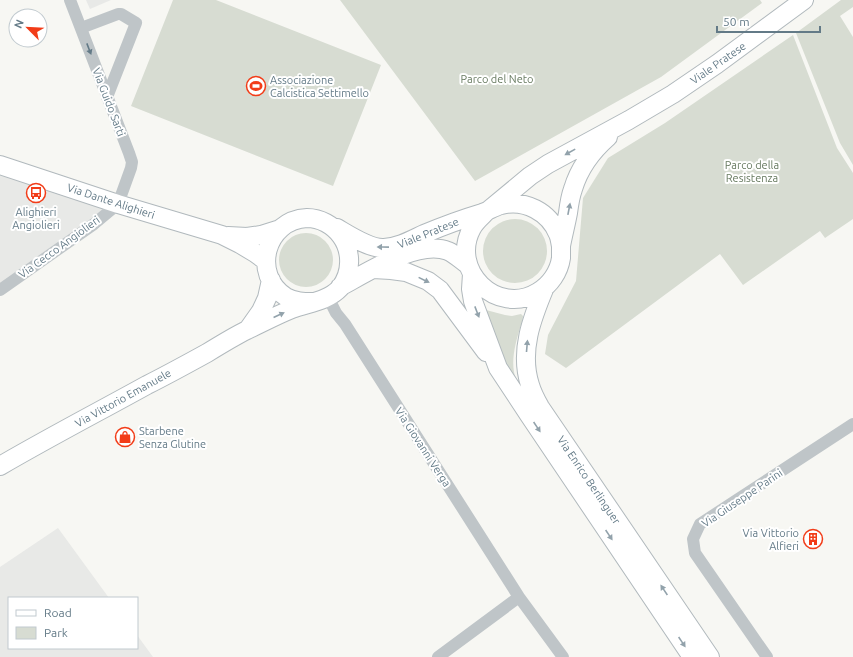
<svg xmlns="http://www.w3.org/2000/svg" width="853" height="657" font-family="Ubuntu,sans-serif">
	<rect width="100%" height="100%" fill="#f7f7f3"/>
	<!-- built -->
	<path fill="#e8e9e7" d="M86,0H111L90,9Z
		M0,165L118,204L0,288Z
		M58,528L109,598H9V648H137V635L153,657H0V567Z"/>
	<!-- green -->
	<path fill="#d7dcd2" d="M173,0H216L381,65L333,186L131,106Z
		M340,0H760L762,3L661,77L475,181Z
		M841,0H853V7L840,16L853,37V165L840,143L796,33Z
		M793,35L837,148L853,173V219L825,238L820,231L743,285L720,254L566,368L545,354L548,335L576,281L583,198L608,158L665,123Z
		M483 251a32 32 0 1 1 64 0a32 32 0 1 1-64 0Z
		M279 260a27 27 0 1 1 54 0a27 27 0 1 1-54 0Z
		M486,310L505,315L512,316L521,314L523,316C523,321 521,324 520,328C515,344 510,364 516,379L514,383L485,311Z"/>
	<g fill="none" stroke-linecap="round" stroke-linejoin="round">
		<!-- secondary casing -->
		<g stroke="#b1b9bd" stroke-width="20">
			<path id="secondary" d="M0,165L118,204L222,235L240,244L255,253L266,261
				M489,210L530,176L548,164L629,120L673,94L717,64L804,0
				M486,212C481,217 475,222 472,228C449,270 497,317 538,292C550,285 559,272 561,258C561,254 561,250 561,246C563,235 566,224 568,213C569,205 570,197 573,189C579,169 592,151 608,137
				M337,228C349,235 370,249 384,248C399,247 411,240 424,234C443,226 462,219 482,213C488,211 494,207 501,205C525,199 549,212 558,234C560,238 560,242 561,246
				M228,236L247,237L261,235L280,229
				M373,269L391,270L406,272L428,281L440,290L486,352
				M472,274L471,289L473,301L498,368L529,415L692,657
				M340,287C366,273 418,239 448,251C455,254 461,260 468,265
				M545,287C532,318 519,351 530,385C532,392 536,400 540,407L710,657
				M249,328L261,311L267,298L271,280
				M0,466C48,438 98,412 147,385C167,375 187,364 207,353C220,345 233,337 247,330C262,323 277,315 292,309C308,303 328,301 340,288C352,273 352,251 341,236C333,225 320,218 307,218C265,220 251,275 286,297C295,302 304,302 313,302"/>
		</g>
		<!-- minor -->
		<path stroke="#bfc5c8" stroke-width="12" d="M81,28L118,14H121L136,23L107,97
			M0,290L94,224L118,204L131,168L132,162L129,153L70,0
			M328,297L336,313L345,324L519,597L563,657
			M438,657L519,597
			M767,657L695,553L693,539L700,524L853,424"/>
		<!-- secondary -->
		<use href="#secondary" stroke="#fff" stroke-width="18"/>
	</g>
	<!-- one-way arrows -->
	<defs><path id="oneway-solid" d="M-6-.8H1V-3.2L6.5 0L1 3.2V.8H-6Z"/></defs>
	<use fill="#637a87" href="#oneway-solid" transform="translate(89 49) rotate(69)"/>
	<g fill="#92a2ab">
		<use href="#oneway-solid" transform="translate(570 152) rotate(151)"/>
		<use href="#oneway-solid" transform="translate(569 209) rotate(-79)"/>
		<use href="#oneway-solid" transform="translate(383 247) rotate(-179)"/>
		<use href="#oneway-solid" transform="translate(424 280) rotate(26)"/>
		<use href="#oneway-solid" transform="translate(477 312) rotate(69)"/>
		<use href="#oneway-solid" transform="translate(279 315) rotate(-25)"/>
		<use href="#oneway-solid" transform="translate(527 346) rotate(-85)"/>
		<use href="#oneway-solid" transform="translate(537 427) rotate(56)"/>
		<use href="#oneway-solid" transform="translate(609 535) rotate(56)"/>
		<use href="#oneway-solid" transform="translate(664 590) rotate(-124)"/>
		<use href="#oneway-solid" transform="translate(682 642) rotate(56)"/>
	</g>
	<!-- icons -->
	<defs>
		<g id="stadium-ring" transform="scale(1)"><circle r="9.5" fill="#fff" stroke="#f23c18" stroke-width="1.5"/><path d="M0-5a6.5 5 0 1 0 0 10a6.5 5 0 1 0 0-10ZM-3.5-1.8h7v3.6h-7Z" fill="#f23c18"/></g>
		<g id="bus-ring" transform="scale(1)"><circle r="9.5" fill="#fff" stroke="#f23c18" stroke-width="1.5"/><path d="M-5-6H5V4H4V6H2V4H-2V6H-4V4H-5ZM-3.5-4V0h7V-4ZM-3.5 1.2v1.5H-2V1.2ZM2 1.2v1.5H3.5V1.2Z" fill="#f23c18"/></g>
		<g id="shop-ring" transform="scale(1)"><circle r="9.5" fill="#fff" stroke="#f23c18" stroke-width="1.5"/><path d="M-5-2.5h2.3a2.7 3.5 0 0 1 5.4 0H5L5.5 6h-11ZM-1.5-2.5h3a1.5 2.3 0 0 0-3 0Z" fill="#f23c18"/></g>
		<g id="building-ring" transform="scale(1)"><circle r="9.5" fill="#fff" stroke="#f23c18" stroke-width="1.5"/><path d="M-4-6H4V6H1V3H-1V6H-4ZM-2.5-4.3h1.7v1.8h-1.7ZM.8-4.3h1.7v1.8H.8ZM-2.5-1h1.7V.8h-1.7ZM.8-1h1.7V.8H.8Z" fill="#f23c18"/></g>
	</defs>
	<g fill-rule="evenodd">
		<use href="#stadium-ring" x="256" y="86"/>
		<use href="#bus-ring" x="36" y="193"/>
		<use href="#shop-ring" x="125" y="437"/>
		<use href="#building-ring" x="813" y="539"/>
	</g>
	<g text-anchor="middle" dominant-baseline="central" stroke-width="4" stroke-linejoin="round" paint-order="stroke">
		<!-- street labels -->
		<g font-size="11" fill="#637a87" stroke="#fff">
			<text transform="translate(718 63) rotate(-35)">Viale Pratese</text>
			<text transform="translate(109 102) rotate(69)">Via Guido Sarti</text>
			<text transform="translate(111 201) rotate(18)">Via Dante Alighieri</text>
			<text transform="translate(428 233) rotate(-22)">Viale Pratese</text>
			<text transform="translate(59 247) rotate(-36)">Via Cecco Angiolieri</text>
			<text transform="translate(123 398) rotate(-29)">Via Vittorio Emanuele</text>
			<text transform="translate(423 447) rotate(57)">Via Giovanni Verga</text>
			<text transform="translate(589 480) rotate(56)">Via Enrico Berlinguer</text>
			<text transform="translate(742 498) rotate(-34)">Via Giuseppe Parini</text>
		</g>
		<!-- park labels -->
		<g font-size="11" fill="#66795f" stroke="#fff">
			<text x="497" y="79">Parco del Neto</text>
			<text x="752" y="165">Parco della<tspan x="752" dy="13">Resistenza</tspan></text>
		</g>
		<!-- poi labels -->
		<g font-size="11" fill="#637a87" stroke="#fff" text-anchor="start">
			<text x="270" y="80">Associazione<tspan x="270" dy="13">Calcistica Settimello</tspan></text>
			<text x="36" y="212" text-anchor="middle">Alighieri<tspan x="36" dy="13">Angiolieri</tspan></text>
			<text x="139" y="431">Starbene<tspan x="139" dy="13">Senza Glutine</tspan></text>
			<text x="799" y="533" text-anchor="end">Via Vittorio<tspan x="799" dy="13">Alfieri</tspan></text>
		</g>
	</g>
	<!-- legend -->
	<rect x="8" y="597" width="130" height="52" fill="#ffffff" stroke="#c1cacf"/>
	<rect x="16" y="610" width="20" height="6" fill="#ffffff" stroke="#c1cacf"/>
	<text x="44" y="617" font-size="12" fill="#637a87">Road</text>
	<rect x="16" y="627" width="20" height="12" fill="#d7dcd2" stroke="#c1cacf"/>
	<text x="44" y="637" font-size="12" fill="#637a87">Park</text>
	<!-- north arrow -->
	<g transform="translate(28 28) rotate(294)"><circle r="19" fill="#ffffff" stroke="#c1cacf"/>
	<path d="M0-3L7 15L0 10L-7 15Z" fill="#f23c18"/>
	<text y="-6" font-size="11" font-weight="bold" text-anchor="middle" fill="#637a87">N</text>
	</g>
	<!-- scale -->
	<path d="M717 26v6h103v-6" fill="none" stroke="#637a87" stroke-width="2"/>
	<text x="723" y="26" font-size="12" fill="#637a87" stroke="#ffffff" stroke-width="3" paint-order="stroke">50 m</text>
</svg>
